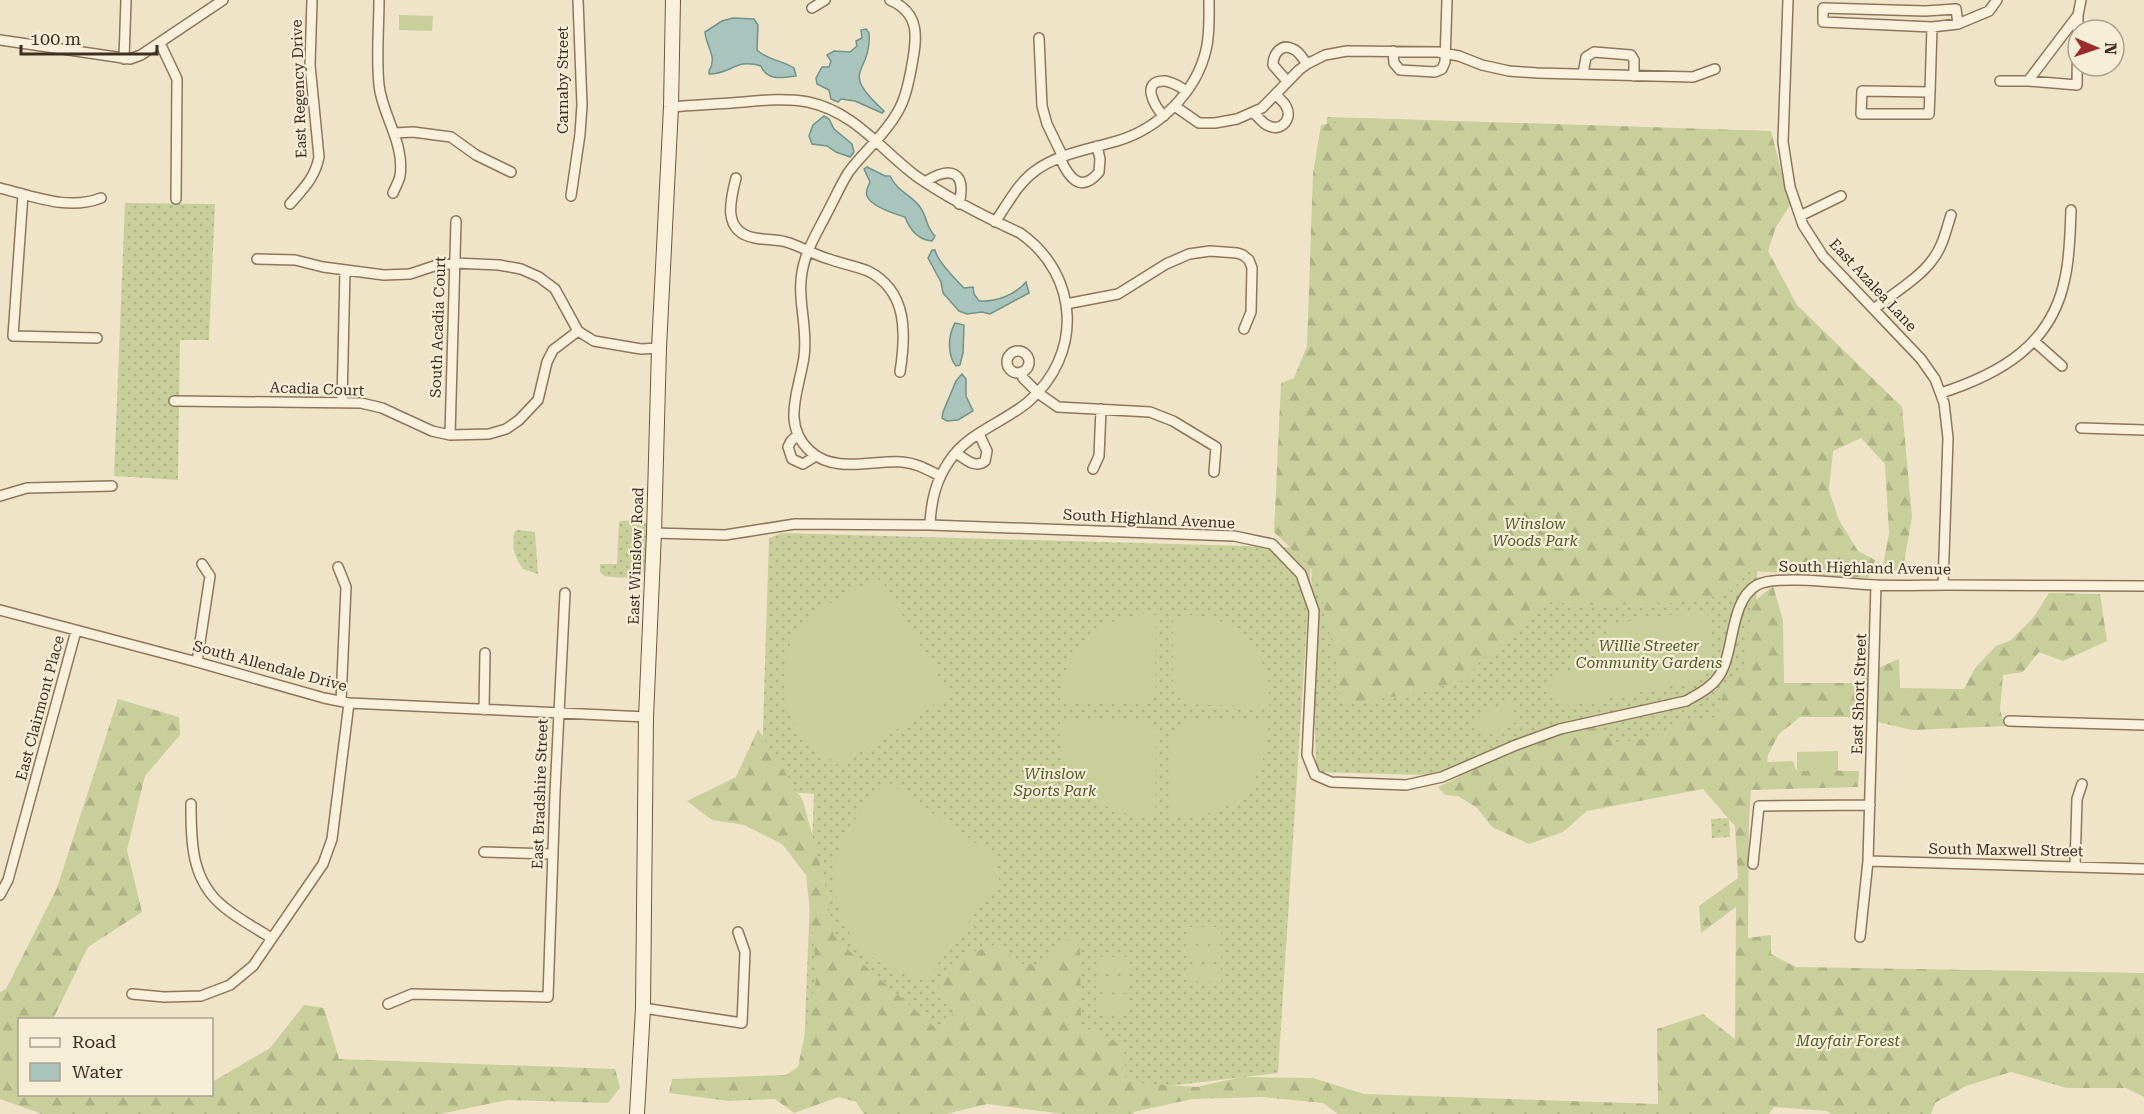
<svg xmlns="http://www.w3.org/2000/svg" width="2144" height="1114" font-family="'Roboto Serif',serif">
	<defs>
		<pattern id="grass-dots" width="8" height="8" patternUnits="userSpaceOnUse" patternTransform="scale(1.5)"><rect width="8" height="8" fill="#c9cf9b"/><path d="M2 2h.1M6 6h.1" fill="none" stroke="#aeb285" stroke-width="1.8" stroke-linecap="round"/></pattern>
		<pattern id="forest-firs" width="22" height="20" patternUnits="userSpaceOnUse" patternTransform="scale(1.5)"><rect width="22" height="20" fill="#c9cf9b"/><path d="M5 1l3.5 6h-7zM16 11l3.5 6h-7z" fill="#aeb285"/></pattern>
	</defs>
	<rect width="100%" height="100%" fill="#f0e4c8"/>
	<!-- grass -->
	<path fill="url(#grass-dots)" d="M1327,117L1772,134L1750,784L1316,772L1311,559L1278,1073L1083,1096L803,1076L814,794L761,790L769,538L782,533L1312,548Z
		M125,203L215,204L209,340H180L178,480L114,476Z
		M643,520L649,526L647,570C636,580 618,578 604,576L600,572V564H617L619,521Z
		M518,530L535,532L538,574L523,569C514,557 511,545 515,531Z
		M1729,818L1730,837L1712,838L1711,819Z"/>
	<!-- forest -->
	<path fill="url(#forest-firs)" d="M1364,118L1771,131L1790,205L1776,227L1768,251L1797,305L1902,407L1912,517L1903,568L1881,576L1889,533L1885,464L1861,438L1833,451L1829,490L1839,520L1858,551L1875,560L1868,578L1750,571L1728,594L1675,603L1597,605L1545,602L1514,633L1480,662L1464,680L1412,694L1342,704L1336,662L1316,572L1274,532L1281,383L1294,378L1307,346L1313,173L1321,125Z
		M1773,586L1783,620L1784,683H1862L1861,675L1899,659L1900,688L1964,689L1975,668L1996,646L2011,640L2033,618L2049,593L2100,594L2107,641L2063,661L2039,652L2023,672L2003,675L2000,710L2005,726L1912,730L1857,717H1800L1779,734L1768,755L1767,762L1793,761L1796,770L1859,771L1858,787L1751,790L1749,821L1748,938L1771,935V954L1796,967L2144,973V1097L2126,1088H2067L2011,1072L1966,1086L1935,1103L1931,1114H1831L1827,1111L1774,1107L1769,1114H1338L1323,1103L1263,1097L1192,1099L1134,1112L1133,1114H1063L987,1104L946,1114H864L856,1102L839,1097L794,1113L775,1099L729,1101L669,1093L672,1079L786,1075L798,1067L817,975L806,875L782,844L744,825L712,820L687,801L736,777L758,729L803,801L824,880L834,936L864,965L939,1031L956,1009L938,987L968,954L1000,943L1018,964H1043L1072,935L1080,949L1081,1024L1098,1036L1124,1045L1126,1082L1196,1087L1242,1077L1313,1078L1364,1094L1658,1104L1657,1029L1703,1014L1735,1039L1736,907L1701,933L1699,906L1738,878L1735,826L1703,789L1587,811L1563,832L1529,844L1492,827L1477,808L1458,796L1445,795L1438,787L1525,745L1594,727L1617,742L1654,738L1678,721L1717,717L1723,694L1746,661L1751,604Z
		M118,699L179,717L180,735L145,776L127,850L142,912L88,947L53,1019L20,1020V1094H212V1082L270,1048L304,1005L324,1008L339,1059L615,1069L620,1088L608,1103L507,1100L440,1114H42L0,1099V992L6,989L57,888Z"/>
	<!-- garden -->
	<path fill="#c9cf9b" d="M399,15L433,16L432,31L399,30Z
		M881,579L950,695L839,766C824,754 802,738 793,721C779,693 780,649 802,625C823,603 854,591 881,579Z
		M1707,610C1710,640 1721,663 1693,681L1571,706L1555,703L1548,680L1612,651L1608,624Z
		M1144,614L1156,615L1155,689L1142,703L1060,700C1066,652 1095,619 1144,614Z
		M1193,615C1244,619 1272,657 1269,707L1185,704L1173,691V617Z
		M1509,701L1519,721L1484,737L1475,717Z
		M1060,720L1143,721L1156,733L1155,817C1115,816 1075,799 1063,758C1059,745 1060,733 1060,720Z
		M1184,722H1268C1267,788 1234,819 1169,817L1172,733Z
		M1838,751V771H1797V752Z
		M888,782L994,856L999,880L927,979C877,968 845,947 836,895C834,880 834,863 839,849C849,823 868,801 888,782Z
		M1188,927H1221V942H1188Z
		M1188,946L1221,947V962L1188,961Z
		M1097,957H1130V973L1097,972Z
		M1188,966L1221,967V982L1188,981Z
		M1097,977L1129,978V993L1096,992Z
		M1096,997H1129V1012H1096Z"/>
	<!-- water -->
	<path fill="#a9c4bc" stroke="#6f938a" stroke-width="1.5" d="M733,18L754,19L758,25L757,50C767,60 782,60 794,68L796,76C782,78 767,81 761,66C735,58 732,74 709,74V71C718,57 706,47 705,32L722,21Z
		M866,29L869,33C872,76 837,68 884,111L882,113L855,101L841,99L838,102L831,99L829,90L817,84L816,78L822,67H829L831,61L827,55L834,51L850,52L857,46L856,41L862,38L861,30Z
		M824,116L829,119L834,129L852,144L854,152L850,157L836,152L827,146L812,144L809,136L813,125Z
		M867,167L885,176H890C897,191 911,195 920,207C927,216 926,228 935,236L932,241C918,240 910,230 905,217C895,214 871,206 867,196C865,192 868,186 870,182L864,169Z
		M932,250H935C937,261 956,280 964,288L973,287L974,294L979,301C996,302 1015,295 1026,282L1029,293L990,314L982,312L967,314L959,311L943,293L941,282L928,258Z
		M955,323L964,325L963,353L960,365L956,366C947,355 948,335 955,323Z
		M962,374L966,379V396L973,411L958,420L947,421L942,418L943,412L956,381Z"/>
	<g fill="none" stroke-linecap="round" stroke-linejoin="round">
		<!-- minor casing -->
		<g stroke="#8d765c" stroke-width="12">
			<path id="minor" d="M379,0C379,28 376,57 379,85C382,115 405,143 400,176C399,181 395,188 393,193
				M890,0C923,14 916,42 911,70C908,85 905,100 897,113C884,136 863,152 848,173C840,186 834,200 827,213C820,227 812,240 807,254C792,293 809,320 804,357C799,391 781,424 810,451C835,474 872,460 902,462C917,463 928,470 940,476
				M1788,0L1783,142L1790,187L1803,225L1823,256L1921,359L1935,379L1944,403L1948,438L1943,585
				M812,8L825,0
				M1958,24L1956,9L1925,11L1823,8V22L1932,27L1958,24L1989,11L1997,0
				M1039,38L1042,106L1047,124L1063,157
				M0,40L130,59L141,55L223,0
				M160,43L177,79L176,199
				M1393,51L1394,63L1400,70L1435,72L1442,69L1445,62L1447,0
				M124,59L126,0
				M1583,74L1586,57L1594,52L1631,55L1634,60V76
				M1287,81L1273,65C1273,54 1281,43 1293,49C1299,51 1303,59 1307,64
				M2000,81H2028L2077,85L2078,15L2081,0
				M2028,81L2078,15
				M1862,91L1930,92L1929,114H1861Z
				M1930,92L1932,27
				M671,107C696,105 720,104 744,102C765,100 787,98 808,102C855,112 880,149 916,176C949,199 983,216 1020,233C1080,275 1083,355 1028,402C1003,423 969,432 950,460C936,480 931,500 930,525
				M1176,107L1199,123H1215L1237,119L1262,108L1299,70L1307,64L1325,55L1347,51L1438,52L1459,56L1482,65L1509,71L1537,73L1693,77L1715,69
				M1254,113C1258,117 1263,124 1269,126C1282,132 1293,118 1286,106C1284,102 1279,98 1276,95
				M1164,116C1154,107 1140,80 1165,81C1173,82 1180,87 1187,91
				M395,133L413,132L451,137L476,155L511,172
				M1060,158C1068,176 1080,195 1099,172L1100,159L1097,146
				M736,178C730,201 722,232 755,238C765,240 776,239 786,242C801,246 814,255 829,259C842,264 856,266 868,271C908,291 906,334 900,372
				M925,182C951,165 967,172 959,204
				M0,188C33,196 68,211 101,198
				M23,194L13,336L97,338
				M571,196L580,134L582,105L578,0
				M290,204C303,189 315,178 319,157L310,65L312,0
				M1800,216L1841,196
				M995,222C1007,205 1018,183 1035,171C1057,154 1090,149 1117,141C1158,129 1196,93 1206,50C1210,34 1209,17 1209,0
				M257,259L295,260L323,267L384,275L410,274L434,266L455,263L499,265L521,269L539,277L555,289L578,331L594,341L641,349L659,348
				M1066,304L1118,294L1166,264L1189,254L1210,251L1237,253L1243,255L1249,260L1252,268L1251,312L1244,329
				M1874,309C1892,294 1920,278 1933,259C1943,246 1946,230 1951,215
				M2034,341L2062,366
				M1007 362a11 11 0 1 1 22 0a11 11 0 1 1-22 0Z
				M1021,372L1023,378L1038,393L1058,407L1150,412L1173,421L1216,447L1214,472
				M1941,393C2000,374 2052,345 2065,278C2070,256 2070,233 2071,210
				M174,401L361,403L382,408L432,431L450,435L489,434L506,429L519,420L538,400L547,362L553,350L578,331
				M342,402L345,270
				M2081,428L2144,430
				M450,435L456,221
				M798,435L791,441L788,447L792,459L803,464L816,456
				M956,453C965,459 975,469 985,461L987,451L979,434
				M1093,469L1099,456L1101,409
				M0,496L27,488L112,486
				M654,533L725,535L795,524L930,525L1234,536L1272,544L1301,574L1314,611L1307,755L1315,775L1331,782L1406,785L1442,777L1516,745L1560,729L1686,701C1698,694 1711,688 1719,676C1735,652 1729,601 1757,585C1777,574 1849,584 1875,585C1899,586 1923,585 1948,585C2013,585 2079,586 2144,586
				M338,567L346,587L341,701
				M0,610L197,662L324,698L349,703L646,717
				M197,662L210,576L202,564
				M484,710L485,653
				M2009,721L2144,725
				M191,804C191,842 191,881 224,907C238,919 256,928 271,938
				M484,852L552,854
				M1868,861L2144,869
				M1753,864L1759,806L1870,805
				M2075,866L2077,799L2082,784
				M0,895L8,880L76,631
				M1860,937L1868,861L1876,585
				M132,994L164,997L201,996L230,985L253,966L323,864L332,839L349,703
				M388,1004L412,994L548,997L555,793L565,593
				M643,1008L742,1023L745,952L738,932"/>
		</g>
		<!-- secondary casing -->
		<g stroke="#6f573f" stroke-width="16">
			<path id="secondary" d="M637,1114L643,1008L646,717L654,533L659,348L671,107L673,0"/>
		</g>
		<!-- minor -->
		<use href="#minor" stroke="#faf1dc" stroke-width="9"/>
		<!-- secondary -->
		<use href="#secondary" stroke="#faf1dc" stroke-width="14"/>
	</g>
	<g text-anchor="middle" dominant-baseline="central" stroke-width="4.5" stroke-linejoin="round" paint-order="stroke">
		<!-- street labels -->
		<g font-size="15" fill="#3d2e20" stroke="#f7eed8">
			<text transform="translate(563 80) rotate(-90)">Carnaby Street</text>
			<text transform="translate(299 89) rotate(-92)">East Regency Drive</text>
			<text transform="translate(1873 285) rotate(47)">East Azalea Lane</text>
			<text transform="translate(438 327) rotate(-88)">South Acadia Court</text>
			<text transform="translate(317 389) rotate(2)">Acadia Court</text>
			<text transform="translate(1149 519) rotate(3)">South Highland Avenue</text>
			<text transform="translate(636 556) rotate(-88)">East Winslow Road</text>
			<text transform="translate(1865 568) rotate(1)">South Highland Avenue</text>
			<text transform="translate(270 666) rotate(15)">South Allendale Drive</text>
			<text transform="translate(1859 694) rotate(-88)">East Short Street</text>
			<text transform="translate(40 708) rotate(-75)">East Clairmont Place</text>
			<text transform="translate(540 794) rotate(-88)">East Bradshire Street</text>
			<text transform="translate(2006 850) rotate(1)">South Maxwell Street</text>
		</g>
		<!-- park labels -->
		<g font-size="15" font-style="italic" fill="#4d5a26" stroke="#f7eed8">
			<text x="1535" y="524">Winslow<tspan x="1535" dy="17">Woods Park</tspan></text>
			<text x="1649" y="646">Willie Streeter<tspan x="1649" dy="17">Community Gardens</tspan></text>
			<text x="1055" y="774">Winslow<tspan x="1055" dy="17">Sports Park</tspan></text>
			<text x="1848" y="1041">Mayfair Forest</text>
		</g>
	</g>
	<!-- legend -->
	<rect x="18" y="1018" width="195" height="78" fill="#f7eed8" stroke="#ada18e" stroke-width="1.5"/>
	<rect x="30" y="1038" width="30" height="9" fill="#faf1dc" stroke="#ada18e" stroke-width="1.5"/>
	<text x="72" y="1048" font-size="18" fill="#3d2e20">Road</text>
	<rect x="30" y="1063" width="30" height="18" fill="#a9c4bc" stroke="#ada18e" stroke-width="1.5"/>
	<text x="72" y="1078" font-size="18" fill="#3d2e20">Water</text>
	<!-- north arrow -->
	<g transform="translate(2096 48) rotate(92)"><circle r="28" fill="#f7eed8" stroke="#ada18e" stroke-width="1.5"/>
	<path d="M0-4.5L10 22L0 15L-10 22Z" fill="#9e2a2b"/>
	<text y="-9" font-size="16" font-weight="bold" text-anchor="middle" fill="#3d2e20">N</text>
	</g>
	<!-- scale -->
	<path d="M21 45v9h136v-9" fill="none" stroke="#3d2e20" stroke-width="3"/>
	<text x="30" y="45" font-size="18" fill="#3d2e20" stroke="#f7eed8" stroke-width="4.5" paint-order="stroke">100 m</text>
</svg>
